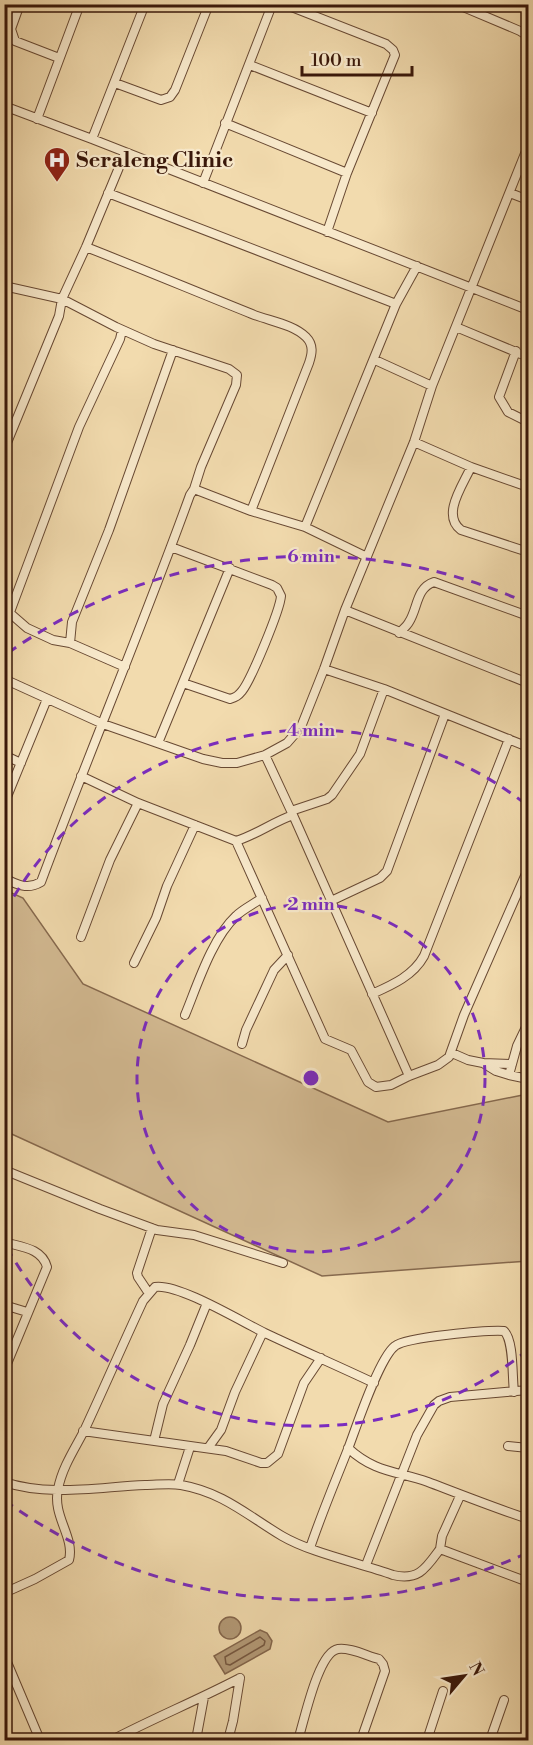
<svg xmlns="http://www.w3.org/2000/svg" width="533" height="1745" font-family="'Libre Bodoni',serif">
	<rect width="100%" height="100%" fill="#f2dbae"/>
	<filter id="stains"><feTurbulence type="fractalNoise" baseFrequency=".00333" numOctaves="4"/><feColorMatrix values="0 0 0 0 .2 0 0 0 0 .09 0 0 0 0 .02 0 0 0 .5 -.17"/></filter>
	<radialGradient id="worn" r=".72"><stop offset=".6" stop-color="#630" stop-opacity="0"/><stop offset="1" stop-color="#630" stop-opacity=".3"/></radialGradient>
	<!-- green -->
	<path fill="#d3ba92" stroke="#86694e" stroke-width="1.5" d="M5,890L23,898L83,984L388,1122L528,1094V1261L322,1276L5,1131Z"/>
	<!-- water -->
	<path fill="#b39976" stroke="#83654b" stroke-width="1.5" d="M219 1628a11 11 0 1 1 22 0a11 11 0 1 1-22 0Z
		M260,1630L267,1633L272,1641L270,1649L225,1674L214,1656Z"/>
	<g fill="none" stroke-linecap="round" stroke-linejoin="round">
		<!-- shore -->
		<path stroke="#765840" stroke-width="1.5" d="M260,1637L265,1641L264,1645L230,1665L226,1664L225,1657Z"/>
		<!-- minor casing -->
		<g stroke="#684933" stroke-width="10">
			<path id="minor" d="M20,4L11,29L15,41L59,58
				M284,4L386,44L393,50L395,55L347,173L327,232
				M456,4L520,31L528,36
				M250,65L372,113
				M115,83L161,100L170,97L175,90L209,4
				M4,106L92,139L528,310
				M37,119L80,4
				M225,123L347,173
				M92,139L145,4
				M203,183L270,10L274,4
				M108,193L396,304
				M510,193L528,200
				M86,247C142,269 197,292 252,314C269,321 293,324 306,337C314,345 312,354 309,363L251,511
				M4,286L62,299L116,327L154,344L229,369L237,375L236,385L201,467L194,489
				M456,327L528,357
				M516,351L499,397L508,412L528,422
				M375,360L432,386
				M414,442L471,467L528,487
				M4,450L59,316L62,299L86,247L125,153
				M471,467C463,485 441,515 461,530L528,552
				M305,527L396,304L417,266
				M171,547L272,585L277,588L281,596C280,610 251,680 242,691C238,696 236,697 230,699L183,683
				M4,608L27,628L53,640L70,643L125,667
				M345,610L528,683
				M10,612L79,427L120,339L122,330
				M399,633C403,629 407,626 409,622C418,608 416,588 434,582L528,616
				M70,643L72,622L109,530L173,350
				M324,669L384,689L528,747
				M4,679L103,724L203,759L222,763H237L265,755L287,743L301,727L324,669L345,610L414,442L432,386L528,146
				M158,743L230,568
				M4,755L21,763
				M265,755L292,813
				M81,776L138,803L236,841L325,1039L351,1050L368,1082L376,1087L391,1085L409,1076L438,1065L449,1057L464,1015L528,869
				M4,804L47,699
				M291,811L327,799L332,795L360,754L384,689
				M236,841C256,835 273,822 293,815L409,1076
				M4,878C17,885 28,890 41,882C89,753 143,625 190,495L194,489L251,511L305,527L367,557
				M331,901L380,878L387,871L445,714
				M81,937L110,860L138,803
				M134,963L156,918L167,886L195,825
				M372,994C392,985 413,976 424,956L509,739
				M185,1015C197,986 212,938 236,916C243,909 254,904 262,898
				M242,1044L246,1030L274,970L288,955
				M452,1053L468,1060L483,1063L496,1071L509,1075L528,1079
				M483,1063L512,1064
				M509,1075L517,1046L528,1023
				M4,1170L100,1209L157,1230L194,1235L283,1263
				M4,1242C21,1247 42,1248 47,1267L4,1371
				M148,1292L138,1277L137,1273L152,1228
				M4,1305L27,1312
				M83,1431L226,1451L261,1463H267L278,1454L304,1383L321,1358
				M154,1441L163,1404L190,1345L207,1303
				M508,1446L528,1448
				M208,1448L221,1430L235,1392L263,1332
				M348,1448C375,1473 397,1471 428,1482C462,1495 495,1508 528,1519
				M4,1482C50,1497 98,1487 145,1485C156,1485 170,1483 181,1485C222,1492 247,1515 282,1536C311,1553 360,1563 393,1575C419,1581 426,1568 440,1549L528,1582
				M178,1484L190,1447
				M310,1548C321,1515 335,1482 348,1449C356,1428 379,1358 395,1346C406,1337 488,1330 504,1331C514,1340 512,1377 514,1392
				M440,1549L442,1536L460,1496
				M366,1565L417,1435L434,1405L439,1401L450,1397L528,1390
				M4,1593L35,1579L69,1560C75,1537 52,1516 58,1489C62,1468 74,1450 84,1431C104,1388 123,1344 143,1301L155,1287C178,1283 242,1322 265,1333C301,1350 338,1366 374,1383
				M4,1655L40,1740
				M112,1740C154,1718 198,1700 240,1678
				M196,1740L204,1697
				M228,1740L233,1721L240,1678
				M298,1740C304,1722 318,1652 338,1649C350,1647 367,1656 379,1659L383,1664L385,1671L361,1740
				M427,1740L443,1691
				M490,1740L504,1700"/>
		</g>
		<!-- minor -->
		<use href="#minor" stroke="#f7e8ca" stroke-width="8"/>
	</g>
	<!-- distance rings -->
	<g fill="none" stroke="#7b2cbf" stroke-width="3" stroke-dasharray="10 8">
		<circle cx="311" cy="1078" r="174"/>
		<path d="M528 1350A348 348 0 0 1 5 1244M5 912A348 348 0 0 1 528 806"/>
		<path d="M527 1553A522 522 0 0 1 8 1503M8 653A522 522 0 0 1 527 603"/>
	</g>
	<!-- icons -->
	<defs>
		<g id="hospital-pin" transform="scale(1.35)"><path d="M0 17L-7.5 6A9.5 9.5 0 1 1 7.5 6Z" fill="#8f2418" stroke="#f7e8ca"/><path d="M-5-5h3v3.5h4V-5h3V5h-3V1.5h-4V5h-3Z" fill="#fff"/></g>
	</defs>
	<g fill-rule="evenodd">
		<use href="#hospital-pin" x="57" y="160"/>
	</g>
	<g text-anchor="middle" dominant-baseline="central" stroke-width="4.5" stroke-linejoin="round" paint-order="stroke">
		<!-- poi labels -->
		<g font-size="22" font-weight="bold" fill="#3a180a" stroke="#f7e8ca" text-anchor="start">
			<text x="76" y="160">Seraleng Clinic</text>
		</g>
	</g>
	<circle cx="311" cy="1078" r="9" fill="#7b2cbf" stroke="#f7e8ca" stroke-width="3"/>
	<g font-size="18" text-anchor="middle" font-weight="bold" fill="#7b2cbf" stroke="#f7e8ca" stroke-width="4.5" stroke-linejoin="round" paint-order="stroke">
		<text x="311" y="562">6 min</text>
		<text x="311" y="736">4 min</text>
		<text x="311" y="910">2 min</text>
	</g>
	<!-- margin -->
	<rect width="533" height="1745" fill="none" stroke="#f2dbae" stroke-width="24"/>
	<rect x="6" y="6" width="521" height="1733" fill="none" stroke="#3a180a" stroke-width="3"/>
	<rect x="12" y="12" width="509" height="1721" fill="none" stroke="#3a180a" stroke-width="1.5"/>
	<!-- north arrow -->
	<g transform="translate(464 1676) rotate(61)" stroke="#f7e8ca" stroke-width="4.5" paint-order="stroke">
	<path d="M0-4.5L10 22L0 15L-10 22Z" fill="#3a180a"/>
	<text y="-9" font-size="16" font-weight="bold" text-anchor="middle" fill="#3a180a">N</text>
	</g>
	<!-- scale -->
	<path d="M302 66v9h110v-9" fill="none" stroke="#3a180a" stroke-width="3"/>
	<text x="311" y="66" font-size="18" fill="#3a180a" stroke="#f7e8ca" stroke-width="4.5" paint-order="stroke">100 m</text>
	<rect width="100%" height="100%" filter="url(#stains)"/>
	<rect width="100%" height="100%" fill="url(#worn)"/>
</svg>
